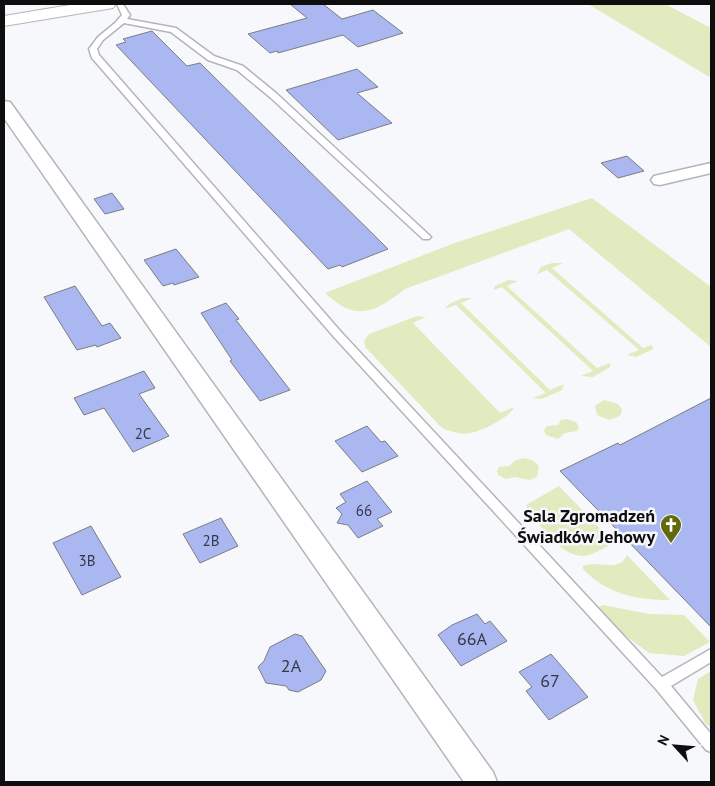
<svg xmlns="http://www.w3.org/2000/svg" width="715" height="786" font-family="'PT Sans',sans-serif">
	<rect width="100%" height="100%" fill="#f7f8fc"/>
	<!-- green -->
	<path fill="#e2eabf" d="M588,4H665L711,28V78Z
		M592,198L711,287V347L569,229L405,289C375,312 357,323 325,293L455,243Z
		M552,263H563L552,268L643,348L652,345L653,349L636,357L627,355L639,350L547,270L537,274L541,267Z
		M508,280L518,281L507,286L597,368L610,363V367L593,377L581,376L593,371L502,287L493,290L495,286Z
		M463,298H472L461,303L550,390L564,384L562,390L542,399L533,398L546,393L456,305L445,309L449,304Z
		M417,316L426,317L413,323L500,413L514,407C511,417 480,432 470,433C460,435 450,431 442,428L366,348L364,341L369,334Z
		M604,400L618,404L622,410L620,416L609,420L597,415L595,406Z
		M567,419L576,422L579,427L577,431L565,433L558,439L546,435L544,430L547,426L558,425L561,420Z
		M523,458L532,460L539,466L537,477L529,480L515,477L506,479L498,475L497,471L499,467L510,466L514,461Z
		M559,486L614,543C606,547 597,552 589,555C564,562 543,527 528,512L526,505Z
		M627,555L670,600C636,600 607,594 583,569V566C598,560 620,573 627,555Z
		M603,605L649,614L684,615L710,642L684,656L649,653L622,633L600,610L599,607Z
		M711,671V728L705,723L693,700L698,679Z"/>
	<!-- building -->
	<path fill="#aab7f1" stroke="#7c7d80" d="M290,4H323L342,19L373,10L403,33L358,47L343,35L278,53L277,51L270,53L248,34L307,18Z
		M152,31L187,66L200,63L388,249L342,267L340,265L328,269L116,45L126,42L123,39Z
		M357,69L378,87L357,93L392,123L338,140L286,90Z
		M627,156L644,171L618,178L601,163Z
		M112,193L124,209L105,214L94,199Z
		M176,249L199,277L174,285L173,283L163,286L144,260Z
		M75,286L102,326L110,323L121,338L97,347L96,345L77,350L44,297Z
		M226,303L239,319L236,320L290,390L260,401L230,361L232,360L201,313Z
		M144,371L155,388L139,394L169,436L133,452L104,408L84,415L74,398Z
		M711,398V627L560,471L618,443L620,445Z
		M367,426L381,442L385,441L398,456L362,472L335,441Z
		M367,481L392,512L377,519L383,526L358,538L348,525L337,523L342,514L336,508L346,502L340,494Z
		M221,518L238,546L200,563L183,534Z
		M91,526L121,577L82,595L53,543Z
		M477,614L485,624L490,621L507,641L461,666L438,635L452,625Z
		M295,634L302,636L326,671L321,680L298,692L289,690L286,686L266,683L258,667L264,661L270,647Z
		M551,654L588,697L549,720L526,691L532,687L519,672Z"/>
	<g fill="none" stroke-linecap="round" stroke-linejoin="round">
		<!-- service casing -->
		<g stroke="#b4b5b8" stroke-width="3">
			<path id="service" d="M117,4H123L130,15L127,19L176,28L214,56L243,66L277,94L429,235L431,237L429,239H423L271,98L237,70L208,60L171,32L124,23L103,40L97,49L99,55L342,333L662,677L711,649V662L671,686L711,734V752L706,750L656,689L334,337L92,58L89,49L98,37L115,23L122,15Z"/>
		</g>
		<!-- minor casing -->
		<g stroke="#b4b5b8" stroke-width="3">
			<path id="minor" d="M4,101L10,102L493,772L497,782H464L4,118Z
				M711,163V173L660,185L654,184L651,180L654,176Z"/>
		</g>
		<!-- tertiary casing -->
		<g stroke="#b4b5b8" stroke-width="2">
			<path id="tertiary" d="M76,4H116L113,8L107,9L4,26V16Z"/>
		</g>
		<!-- service -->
		<use href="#service" fill="#fff" fill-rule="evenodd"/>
		<!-- minor -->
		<use href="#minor" fill="#fff" fill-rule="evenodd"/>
		<!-- tertiary -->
		<use href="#tertiary" fill="#fff" fill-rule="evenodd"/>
	</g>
	<!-- icons -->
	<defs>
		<g id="church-pin" transform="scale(1.125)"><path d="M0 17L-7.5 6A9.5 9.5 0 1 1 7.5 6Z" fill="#616a0f" stroke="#f7f8fc"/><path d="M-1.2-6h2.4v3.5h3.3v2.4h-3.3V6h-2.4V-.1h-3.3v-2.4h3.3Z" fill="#fff"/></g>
	</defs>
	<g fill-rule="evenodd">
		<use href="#church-pin" x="671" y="525"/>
	</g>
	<g text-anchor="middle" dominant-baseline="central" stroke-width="5" stroke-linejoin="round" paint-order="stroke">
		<!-- number labels -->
		<g font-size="15" fill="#353848">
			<text x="143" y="433">2C</text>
			<text x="364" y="510">66</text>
			<text x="211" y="540">2B</text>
			<text x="87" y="560">3B</text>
		</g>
		<!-- poi labels -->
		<g font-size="18" font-weight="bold" fill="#0e0e0f" stroke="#f7f8fc" text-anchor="end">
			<text x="655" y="515">Sala Zgromadzeń<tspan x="655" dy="21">Świadków Jehowy</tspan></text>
		</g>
		<!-- near-number labels -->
		<g font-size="18" fill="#353848">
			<text x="472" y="638">66A</text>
			<text x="291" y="665">2A</text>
			<text x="550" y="680">67</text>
		</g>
	</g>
	<!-- border -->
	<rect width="715" height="786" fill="none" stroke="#0e0e0f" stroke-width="10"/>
	<!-- north arrow -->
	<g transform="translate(675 746) rotate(296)" stroke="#f7f8fc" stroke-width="4" paint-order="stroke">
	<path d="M0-4L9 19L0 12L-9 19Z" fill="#0e0e0f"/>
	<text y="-8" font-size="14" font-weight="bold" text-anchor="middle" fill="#0e0e0f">N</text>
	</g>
</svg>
